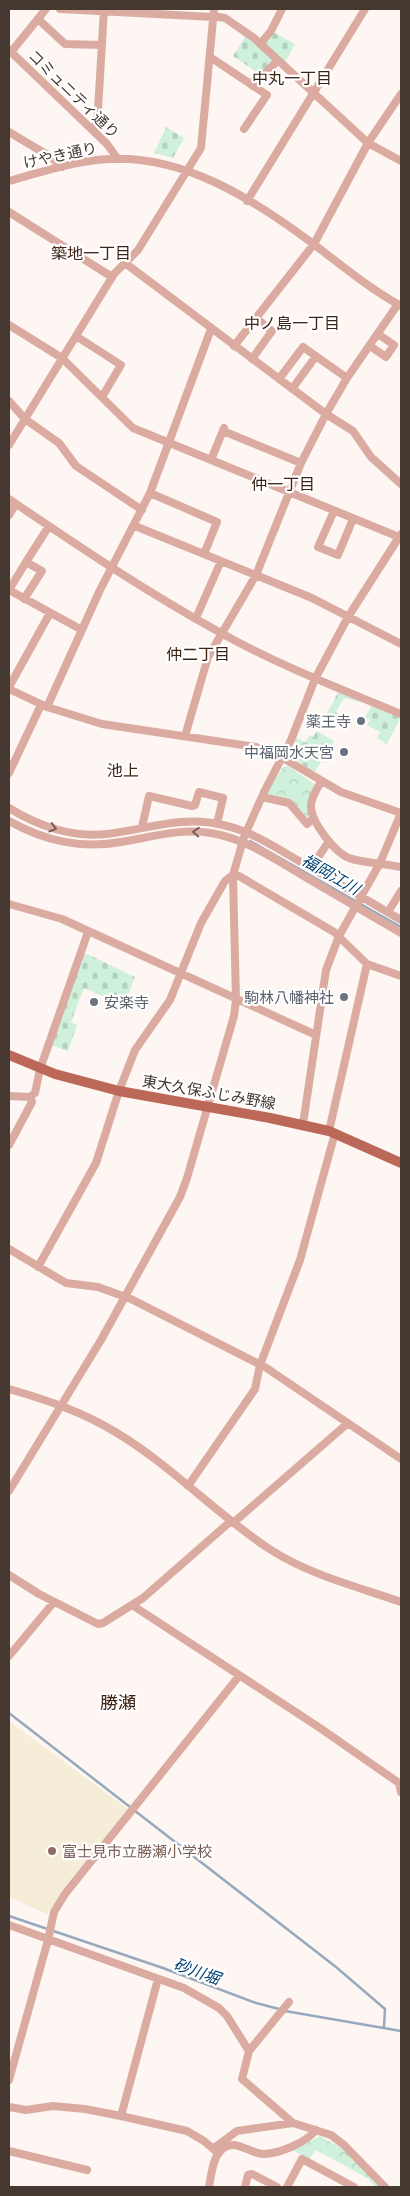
<svg xmlns="http://www.w3.org/2000/svg" width="410" height="2196" font-family="'Libre Baskerville','Noto Sans JP',serif">
	<defs>
		<pattern id="cemetery-stones" width="16" height="16" patternUnits="userSpaceOnUse" patternTransform="scale(1.25)"><rect width="16" height="16" fill="#cff1dc"/><path d="M2 7V4a2 2 0 0 1 4 0v3zM10 15v-3a2 2 0 0 1 4 0v3z" fill="#b3cfbd"/></pattern>
		<pattern id="park-crowns" width="20" height="18" patternUnits="userSpaceOnUse" patternTransform="scale(1.25)"><rect width="20" height="18" fill="#cff1dc"/><path d="M2 6a3 3 0 1 1 6 0M12 15a3 3 0 1 1 6 0" fill="none" stroke="#b3cfbd"/></pattern>
	</defs>
	<rect width="100%" height="100%" fill="#fdf6f2"/>
	<!-- education -->
	<path fill="#f5edd7" d="M9,1721L129,1810L47,1914L9,1897Z"/>
	<!-- cemetery -->
	<path fill="url(#cemetery-stones)" d="M273,32L295,44L285,63L263,45Z
		M246,35L275,59L252,83L249,80L255,71L233,56Z
		M166,127L184,138L173,158L154,153Z
		M339,691L360,700L359,702L344,698L336,712L339,714L337,718L327,713Z
		M372,705L401,717L387,744L377,738L380,732L367,725L370,720L365,717Z
		M317,731L334,741L314,773L290,755L296,738L305,742L310,735L313,737Z
		M83,952L135,977L124,1005L84,988L71,1022L77,1025L68,1051L50,1045Z"/>
	<!-- park -->
	<path fill="url(#park-crowns)" d="M288,766L317,786L312,817L306,819L290,802L267,796L266,794L283,767Z
		M320,2136L344,2150L380,2187H375L369,2179L316,2150L309,2160L293,2150Z"/>
	<g fill="none" stroke-linecap="round" stroke-linejoin="round">
		<!-- stream -->
		<path stroke="#98a9be" stroke-width="2.5" d="M250,841L401,927
			M9,1713L336,1967L385,2009L384,2027
			M9,1916L163,1968L256,2003L279,2009
			M285,2011L401,2031"/>
		<!-- minor -->
		<path stroke="#dbaba1" stroke-width="8" d="M60,9L213,17
			M213,16L225,18L254,38L368,143L401,161
			M38,19L65,44L102,45
			M260,44L271,31L282,9
			M9,50L107,144L118,159
			M11,52L46,9
			M210,57L267,95L244,129
			M253,86L278,60
			M9,132L51,157L62,167
			M95,132L98,110L104,9
			M9,181C41,172 74,161 109,159C183,155 251,198 308,240C339,263 368,288 401,306
			M247,201L365,9
			M9,212L112,277
			M125,263L326,414L353,431L371,457L401,484
			M9,325L62,358L133,428L399,537
			M76,336L121,365L102,397
			M234,346L314,244L368,143L401,94
			M370,346L386,357L394,345L378,334
			M252,359L272,331L256,318
			M279,379L303,347L347,378
			M292,389L316,356
			M9,401L25,419L59,443L76,466L142,510
			M223,431L301,463
			M9,445L114,274L138,250L201,148L214,9
			M211,460L224,428
			M150,493L217,522L204,554
			M9,499C78,546 148,593 221,633C278,665 341,689 401,714
			M334,511L318,547L338,555L353,519
			M9,515L16,504
			M135,526L312,598L401,644
			M9,590L82,630
			M9,590L26,562
			M24,599L42,571L26,562L49,526
			M196,618L221,561
			M9,687L50,613
			M9,689L47,707L102,724L256,747L283,758L341,792L401,813
			M47,707L100,590L150,493L211,329
			M185,736L208,657L256,575L301,463L326,414L347,378L398,304
			M9,773L41,705
			M321,782C317,789 311,797 311,806C311,822 336,855 352,859C368,863 385,864 401,867
			M262,797L289,803L307,824L314,818
			M9,808C38,826 73,838 107,834C147,829 183,815 223,825C251,831 275,847 299,861C333,880 367,900 401,920
			M9,821C45,841 80,849 121,842C152,837 180,828 211,833C247,839 276,860 307,878C338,896 370,915 401,933
			M142,827L149,796L192,806L195,805L199,792L223,798L217,824
			M311,868L329,841
			M9,904L62,919L316,1035
			M388,912L401,891
			M367,964L401,976
			M9,1096L30,1097
			M303,1124L326,970L339,936L380,863L401,813
			M9,1145L32,1102L30,1097L35,1093L40,1069L88,932
			M9,1249L66,1283L98,1287L131,1299L265,1367L401,1459
			M38,1267L96,1163L119,1091L135,1050L170,1000L201,923L225,881L233,875L239,876L334,932L367,964L329,1131
			M9,1389C47,1400 83,1412 117,1433C172,1466 217,1515 271,1550C310,1575 358,1587 401,1602
			M188,1486L255,1389L260,1365L300,1260L335,1133
			M9,1491L101,1340L180,1197L187,1178L234,1016L236,1000L233,875L244,837L264,792L291,740L315,679L348,617L401,534
			M233,1523L348,1423
			M9,1575L39,1594L98,1624L103,1623L143,1598L231,1521
			M132,1605L320,1728L399,1783L401,1792
			M9,1656L54,1602
			M9,1925L184,1988L219,2008L227,2016L249,2051
			M289,2002L249,2051L242,2079L293,2123L331,2135L344,2145L385,2187
			M9,2080L48,1940L54,1912L65,1894L239,1676
			M9,2107L26,2110L53,2106L85,2109L121,2116L187,2131L204,2141L218,2153
			M121,2116L158,1979
			M214,2148L237,2131L293,2123
			M9,2151L87,2170
			M209,2187C211,2177 212,2162 218,2154C232,2133 250,2155 264,2154C281,2153 305,2143 316,2130
			M245,2187L248,2175L252,2174L277,2187
			M287,2187L302,2159L354,2187"/>
		<!-- major -->
		<path stroke="#bc6858" stroke-width="10" d="M9,1055L55,1074L119,1091L270,1118L329,1131L401,1163"/>
	</g>
	<!-- one-way arrows -->
	<defs><path id="oneway-chevron" d="M-2-3.5L2.5 0L-2 3.5" fill="none" stroke-width="1.6" stroke-linecap="round" stroke-linejoin="round" transform="scale(1.25)"/></defs>
	<g stroke="#7a6058">
		<use href="#oneway-chevron" transform="translate(53 828) rotate(16)"/>
		<use href="#oneway-chevron" transform="translate(196 832) rotate(-176)"/>
	</g>
	<!-- markers -->
	<g fill="#6b7280" stroke="#fff" stroke-width="2">
		<circle cx="361" cy="721" r="5"/>
		<circle cx="344" cy="752" r="5"/>
		<circle cx="344" cy="997" r="5"/>
		<circle cx="94" cy="1002" r="5"/>
	</g>
	<circle fill="#8d6e63" stroke="#fff" stroke-width="2" cx="52" cy="1851" r="5"/>
	<g text-anchor="middle" dominant-baseline="central" stroke-width="4.5" stroke-linejoin="round" paint-order="stroke">
		<!-- street labels -->
		<g font-size="15" fill="#453830" stroke="#fff">
			<text transform="translate(74 94) rotate(44)">コミュニティ通り</text>
			<text transform="translate(60 155) rotate(-12)">けやき通り</text>
			<text transform="translate(209 1092) rotate(10)">東大久保ふじみ野線</text>
		</g>
		<!-- worship labels -->
		<g font-size="15" fill="#5b616d" stroke="#fff" text-anchor="end">
			<text x="351" y="721">薬王寺</text>
			<text x="334" y="752">中福岡水天宮</text>
			<text x="334" y="997">駒林八幡神社</text>
			<text x="104" y="1002" text-anchor="start">安楽寺</text>
		</g>
		<!-- education labels -->
		<g font-size="15" fill="#785e54" stroke="#fff" text-anchor="start">
			<text x="62" y="1851">富士見市立勝瀬小学校</text>
		</g>
		<!-- neighbourhood labels -->
		<g font-size="16" fill="#3c2413" stroke="#fff">
			<text x="292" y="78">中丸一丁目</text>
			<text x="91" y="253">築地一丁目</text>
			<text x="292" y="323">中ノ島一丁目</text>
			<text x="283" y="484">仲一丁目</text>
			<text x="198" y="654">仲二丁目</text>
			<text x="123" y="770">池上</text>
		</g>
		<!-- water labels -->
		<g font-size="16" font-style="italic" fill="#024071" stroke="#fff">
			<text transform="translate(331 874) rotate(30)">福岡江川</text>
			<text transform="translate(197 1971) rotate(20)">砂川堀</text>
		</g>
		<!-- quarter labels -->
		<g font-size="18" fill="#3c2413" stroke="#fff">
			<text x="118" y="1703">勝瀬</text>
		</g>
	</g>
	<!-- border -->
	<rect width="410" height="2196" fill="none" stroke="#453830" stroke-width="20"/>
</svg>
